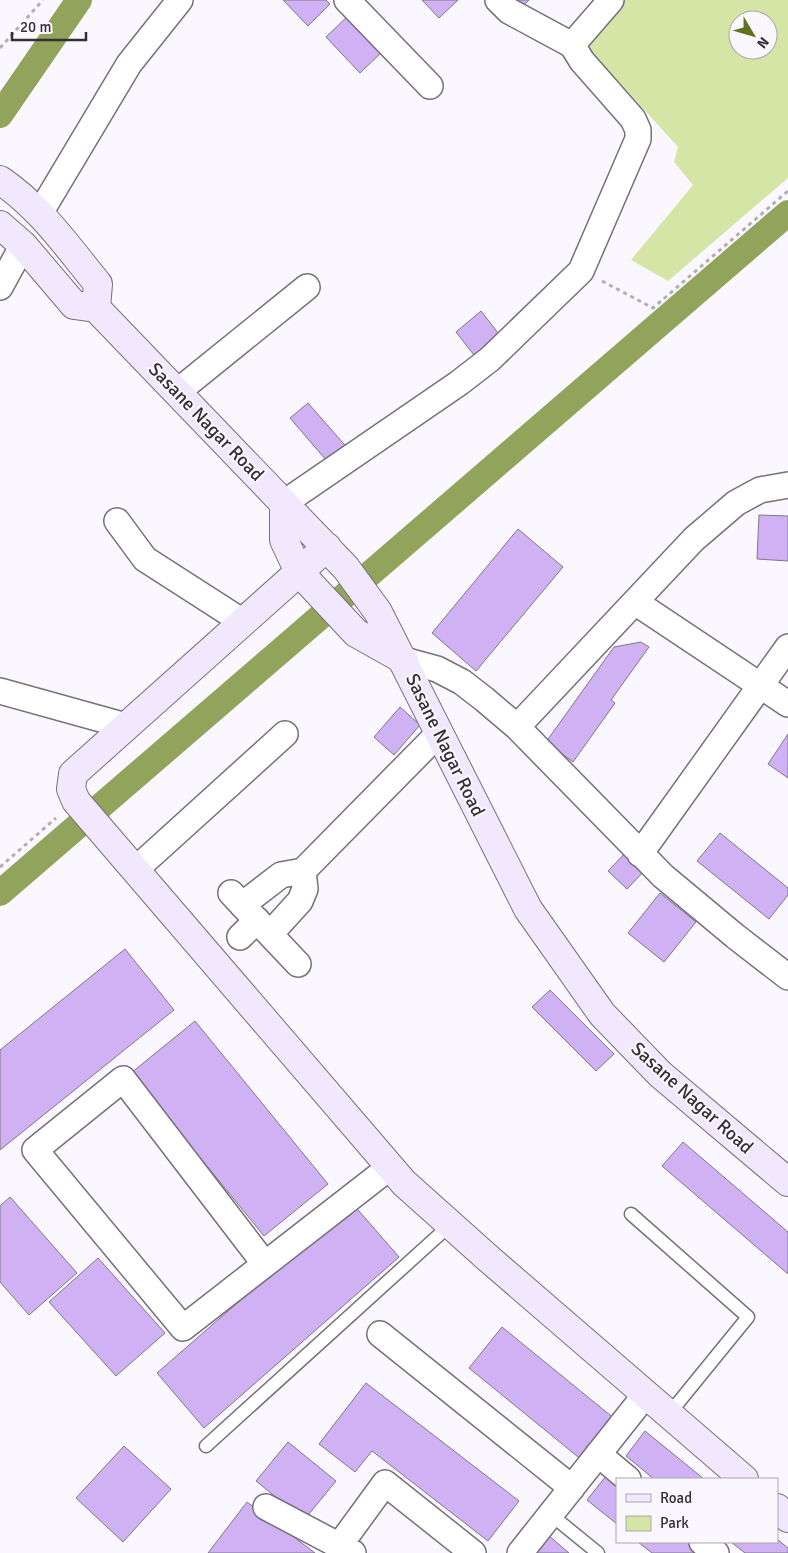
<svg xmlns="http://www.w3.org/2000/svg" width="788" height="1553" font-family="Signika,sans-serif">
	<rect width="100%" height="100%" fill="#faf7fe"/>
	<!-- green -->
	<path fill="#d5e5a5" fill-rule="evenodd" d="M624,0H788V178L668,281L631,260L693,185L674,162L678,147L590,50L589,41ZM738,20H768V50H738Z"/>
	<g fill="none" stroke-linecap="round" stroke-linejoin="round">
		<!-- canal -->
		<path stroke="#92a35c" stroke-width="26" d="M0,115L79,0
			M0,893L788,213"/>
	</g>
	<!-- building -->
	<path fill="#cfb1f4" stroke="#7d7984" d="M283,0H326L330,4L308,26Z
		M422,0H458L439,18Z
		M513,0H529L521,8Z
		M349,15L384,50L360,73L326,37Z
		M481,311L502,338L477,359L456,332Z
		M308,403L350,451L332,467L290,418Z
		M759,515L788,516V561L757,559Z
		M518,529L563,567L476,671L432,633Z
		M641,642L649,647L611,700L615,703L573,762L546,742L614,647Z
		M400,707L420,725L394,755L374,737Z
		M788,734V778L768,764Z
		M720,833L788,888V895L769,919L697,861Z
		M629,849L648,867L627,889L608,871Z
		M660,893L696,922L664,962L628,933Z
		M125,949L174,1010L0,1150V1050Z
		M550,990L614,1054L596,1071L532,1007Z
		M195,1021L328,1184L264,1236L131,1073Z
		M683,1142L788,1232V1274L662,1166Z
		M10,1197L77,1273L29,1315L0,1282V1206Z
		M352,1203L399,1257L204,1428L157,1373Z
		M98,1258L165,1333L116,1376L49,1302Z
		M502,1327L616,1420L583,1461L469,1368Z
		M366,1383L519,1501L488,1541L372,1451L355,1472L319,1444Z
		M645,1431L704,1479H654L626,1456Z
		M288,1442L336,1481L304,1520L256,1481Z
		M124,1446L171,1489L123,1542L76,1498Z
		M606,1476L617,1484V1524L587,1500Z
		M247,1502L315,1553H208Z
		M548,1535L569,1553H532Z
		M777,1539L788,1548V1553H745L731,1542H777Z
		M638,1542H688L702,1553H652Z"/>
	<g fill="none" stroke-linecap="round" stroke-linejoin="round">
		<!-- lane casing -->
		<g stroke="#75717b" stroke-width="15">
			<path id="lane" d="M631,1214L748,1317L669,1414
				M206,1446L450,1225
				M550,1514L598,1553"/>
		</g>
		<!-- street casing -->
		<g stroke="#75717b" stroke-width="28">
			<path id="street" d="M347,0L430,86
				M498,0L509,11L572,45
				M40,213L129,64L180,0
				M0,287L23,245
				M177,392L307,287
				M284,503L459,383L490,359L581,271L638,139V130L633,119L582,61L572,45L611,0
				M117,521L145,559L243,622
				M635,602L788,704
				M404,660L437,669L462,682L484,699L517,727L663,876L735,936L788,977
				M0,691L126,726
				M517,727L694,539L736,503L760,490L788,485
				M640,854L788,647
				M135,870L285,734
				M231,893L298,964
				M242,905L281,875L303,871L439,733
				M270,934L300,901L305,889L303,871
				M240,937L257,920
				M264,1263L123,1079L35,1150L183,1328L390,1167
				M380,1334L572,1488
				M598,1454L628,1479
				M266,1507L353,1553
				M702,1542L716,1553
				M339,1546L385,1483L473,1553
				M520,1553L646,1394"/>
		</g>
		<!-- secondary casing -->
		<g stroke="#75717b" stroke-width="30">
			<path id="secondary" d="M0,180C40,207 67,246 98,284L96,308
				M0,225L23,245L74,305L96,308L346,568L378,612L528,909L602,1014L660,1074L788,1182
				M284,503V540L299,572L356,633L404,660
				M327,547L73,774L71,789L76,801L404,1183L489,1259L744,1479
				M777,1508L788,1518"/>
		</g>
		<!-- path -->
		<path stroke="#b1aeb4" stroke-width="3" stroke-dasharray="4 4" stroke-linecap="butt" d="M0,48L43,0
			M602,281L653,308L788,191
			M0,867L56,818"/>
		<!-- lane -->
		<use href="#lane" stroke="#fff" stroke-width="12"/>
		<!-- street -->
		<use href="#street" stroke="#fff" stroke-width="25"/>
		<!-- secondary -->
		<use href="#secondary" stroke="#f1e8fd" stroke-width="28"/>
	</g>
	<g text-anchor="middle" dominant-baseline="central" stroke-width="4" stroke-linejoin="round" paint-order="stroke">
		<!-- street labels -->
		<g font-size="19" fill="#312f33" stroke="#faf7fe">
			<text transform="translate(206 422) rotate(46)">Sasane Nagar Road</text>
			<text transform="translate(445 745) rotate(64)">Sasane Nagar Road</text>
			<text transform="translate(692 1098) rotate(42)">Sasane Nagar Road</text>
		</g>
	</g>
	<!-- legend -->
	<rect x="616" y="1478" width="162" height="65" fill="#faf7fe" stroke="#aaa7ad"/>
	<rect x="626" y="1494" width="25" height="8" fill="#f1e8fd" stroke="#aaa7ad"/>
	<text x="660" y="1503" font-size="15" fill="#312f33">Road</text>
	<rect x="626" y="1516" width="25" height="15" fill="#d5e5a5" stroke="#aaa7ad"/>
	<text x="660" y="1528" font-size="15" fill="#312f33">Park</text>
	<!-- north arrow -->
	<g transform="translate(753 35) rotate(128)"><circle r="24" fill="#faf7fe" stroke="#aaa7ad"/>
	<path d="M0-4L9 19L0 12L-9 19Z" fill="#61721f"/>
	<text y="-8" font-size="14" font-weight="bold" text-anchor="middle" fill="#312f33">N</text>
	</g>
	<!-- scale -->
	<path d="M12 32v8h74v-8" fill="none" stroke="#312f33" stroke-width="2.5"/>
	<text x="20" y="32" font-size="15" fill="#312f33" stroke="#faf7fe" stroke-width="4" paint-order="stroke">20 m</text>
</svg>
